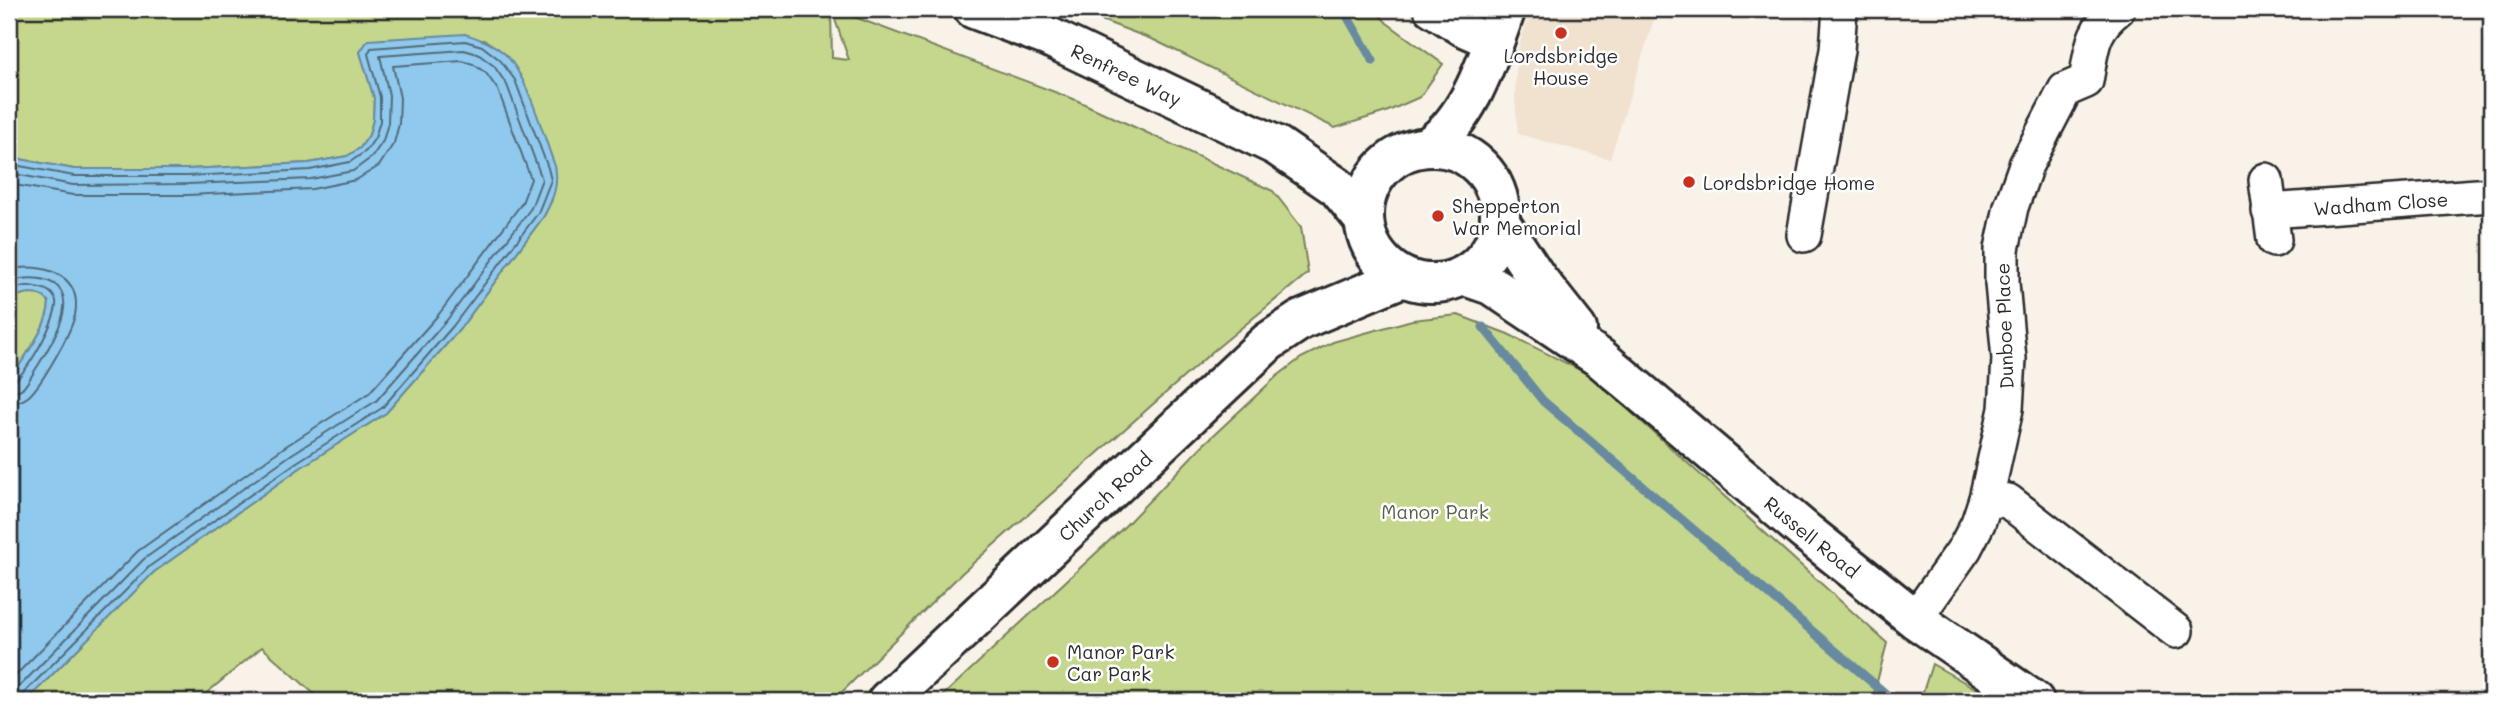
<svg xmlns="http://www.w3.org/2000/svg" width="2500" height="710" font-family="Mali,sans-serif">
	<rect width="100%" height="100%" fill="#f8f2e9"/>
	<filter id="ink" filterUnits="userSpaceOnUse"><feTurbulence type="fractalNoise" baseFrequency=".0143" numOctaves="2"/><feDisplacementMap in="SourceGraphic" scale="14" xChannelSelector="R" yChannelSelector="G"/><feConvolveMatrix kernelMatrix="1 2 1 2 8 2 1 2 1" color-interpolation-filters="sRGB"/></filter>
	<g filter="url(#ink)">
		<!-- built -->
		<path fill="#f0e2cf" d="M1531,9H1677L1673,20L1655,16L1610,159L1518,134L1515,96L1517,52Z"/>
		<!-- green -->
		<path fill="#c4d78c" stroke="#78815c" stroke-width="2" fill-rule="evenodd" d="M9,9H833L1076,100L1273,191L1301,227L1308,273L1212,352L962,573L833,701H322L262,647L197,701H26L154,572L300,468L386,413L459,330L544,216L552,200L521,77L506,55L485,40L360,52L374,98L373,120L369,135L360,148L348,156L309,163L188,169H74L9,157ZM831,11H832L849,60L832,58Z
			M1072,9H1374L1387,23L1443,64L1420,97L1386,112L1335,128L1154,40Z
			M28,293L44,296L49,302C49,327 22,360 9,381V303L16,296Z
			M1458,315L1508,334L1590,375L1887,643L1872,701H937L1123,528L1201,447L1276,377L1301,358L1333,342L1412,320Z
			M1932,664L1998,701H1920Z"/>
		<!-- water -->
		<path fill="#8fc9ee" stroke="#678aa0" stroke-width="2" d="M465,34C480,39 493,43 505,54C528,76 543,135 555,166C559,185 553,199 544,216L459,330L386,413L300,468L154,572L26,701H9V381C22,360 49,327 49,302C38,289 20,291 9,303V157L74,169H188L309,163L347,156L360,148L369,135L373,120L374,98L360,52L368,40Z"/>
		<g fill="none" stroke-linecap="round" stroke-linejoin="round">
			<!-- shore -->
			<path stroke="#536a79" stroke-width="2" d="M9,164L74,176H188L310,170L350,162L366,151L375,138L380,121V97L368,54L371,48L465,41L482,46L500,60L515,80L548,168L551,180L538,213L453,326L382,408L297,462L150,566L24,693L22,701
				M9,173L73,185L188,184L311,179L353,171L372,157L383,141L388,123L389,95L380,56L464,50L478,54L494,66L507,85L542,179L531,208L447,320L376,401L292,454L144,559L18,688L13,701
				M9,184L73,195H188L312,189L356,180L379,166L394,143L399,124L400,98L393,66L462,61L473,64L486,73L498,90L531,179L522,203L439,314L369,393L286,446L138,551L9,682
				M9,270C41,262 83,273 75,315C71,333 42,384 29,396C23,401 16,403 9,403
				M9,282C20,278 29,277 41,279C87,288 53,341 39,364C34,371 30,380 24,387C19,391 15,392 9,392
				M9,293C16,287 26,285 35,287C43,288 53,291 56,301C59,317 23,382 9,384"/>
			<!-- stream -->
			<path stroke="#678aa0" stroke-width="9" d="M1343,9L1373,61
				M1483,327L1543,401L1894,701"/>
			<!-- street casing -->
			<g stroke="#2b2b2b" stroke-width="38">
				<g id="street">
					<path d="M1431,9L1462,29L1494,43"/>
					<path d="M2266,180L2274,240"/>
					<path id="s1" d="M2269,211L2491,195"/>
					<path d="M1804,235L1837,50L1840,9"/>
					<path d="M1986,499L2008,501L2176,631"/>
					<path d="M1915,619L1965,548L1978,523L1986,499L2006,409L2009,359L2002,283V249L2011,207L2026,165L2065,90L2086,81C2092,48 2091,30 2118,9"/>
				</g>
			</g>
			<!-- secondary casing -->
			<g stroke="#2b2b2b" stroke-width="44">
				<g id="secondary">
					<path id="s2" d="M974,9L1049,37L1277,146L1337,187L1364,220"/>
					<path d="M1429,146C1471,118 1489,55 1506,9"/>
					<circle cx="1432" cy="215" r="68"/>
					<path d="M1501,224L1536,277L1577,329"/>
					<path id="s3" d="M1465,276L1491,285L1600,358L1806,532L1915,619L2034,701"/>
					<path id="s4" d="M887,701L1268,342L1301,320L1403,277"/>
				</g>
			</g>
			<!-- street -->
			<use href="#street" stroke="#fff" stroke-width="33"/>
			<!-- secondary -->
			<use href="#secondary" stroke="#fff" stroke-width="38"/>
		</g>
	</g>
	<!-- markers -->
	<g fill="#c8321e" stroke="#fff" stroke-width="2.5">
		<circle cx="1561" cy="33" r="7"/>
		<circle cx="1689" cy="182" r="7"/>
		<circle cx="1438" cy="216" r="7"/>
		<circle cx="1053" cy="662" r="7"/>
	</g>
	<g text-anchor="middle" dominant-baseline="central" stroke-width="5" stroke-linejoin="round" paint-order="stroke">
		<!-- poi labels -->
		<g font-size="19" fill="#2b2b2b" stroke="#fff" text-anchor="start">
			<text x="1561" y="55" text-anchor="middle">Lordsbridge<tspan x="1561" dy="22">House</tspan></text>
			<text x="1703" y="182">Lordsbridge Home</text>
			<text x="1452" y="205">Shepperton<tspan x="1452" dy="22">War Memorial</tspan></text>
			<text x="1067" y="651">Manor Park<tspan x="1067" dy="22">Car Park</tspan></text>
		</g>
		<!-- street labels -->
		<g font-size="19" fill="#2b2b2b" stroke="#fff">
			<text stroke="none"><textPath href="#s2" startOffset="166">Renfree Way</textPath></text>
			<text stroke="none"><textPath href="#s1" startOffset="112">Wadham Close</textPath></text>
			<text transform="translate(2004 326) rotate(-92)">Dunboe Place</text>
			<text stroke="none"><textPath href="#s4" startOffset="299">Church Road</textPath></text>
			<text stroke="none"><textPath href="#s3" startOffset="436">Russell Road</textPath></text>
		</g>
		<!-- park labels -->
		<g font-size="19" fill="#595f48" stroke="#fff">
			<text x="1435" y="511">Manor Park</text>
		</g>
	</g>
	<!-- margin -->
	<rect width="2500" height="710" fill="none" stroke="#fff" stroke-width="35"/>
	<rect x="18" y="18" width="2465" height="675" fill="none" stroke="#2b2b2b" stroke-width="2.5" filter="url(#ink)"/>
</svg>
